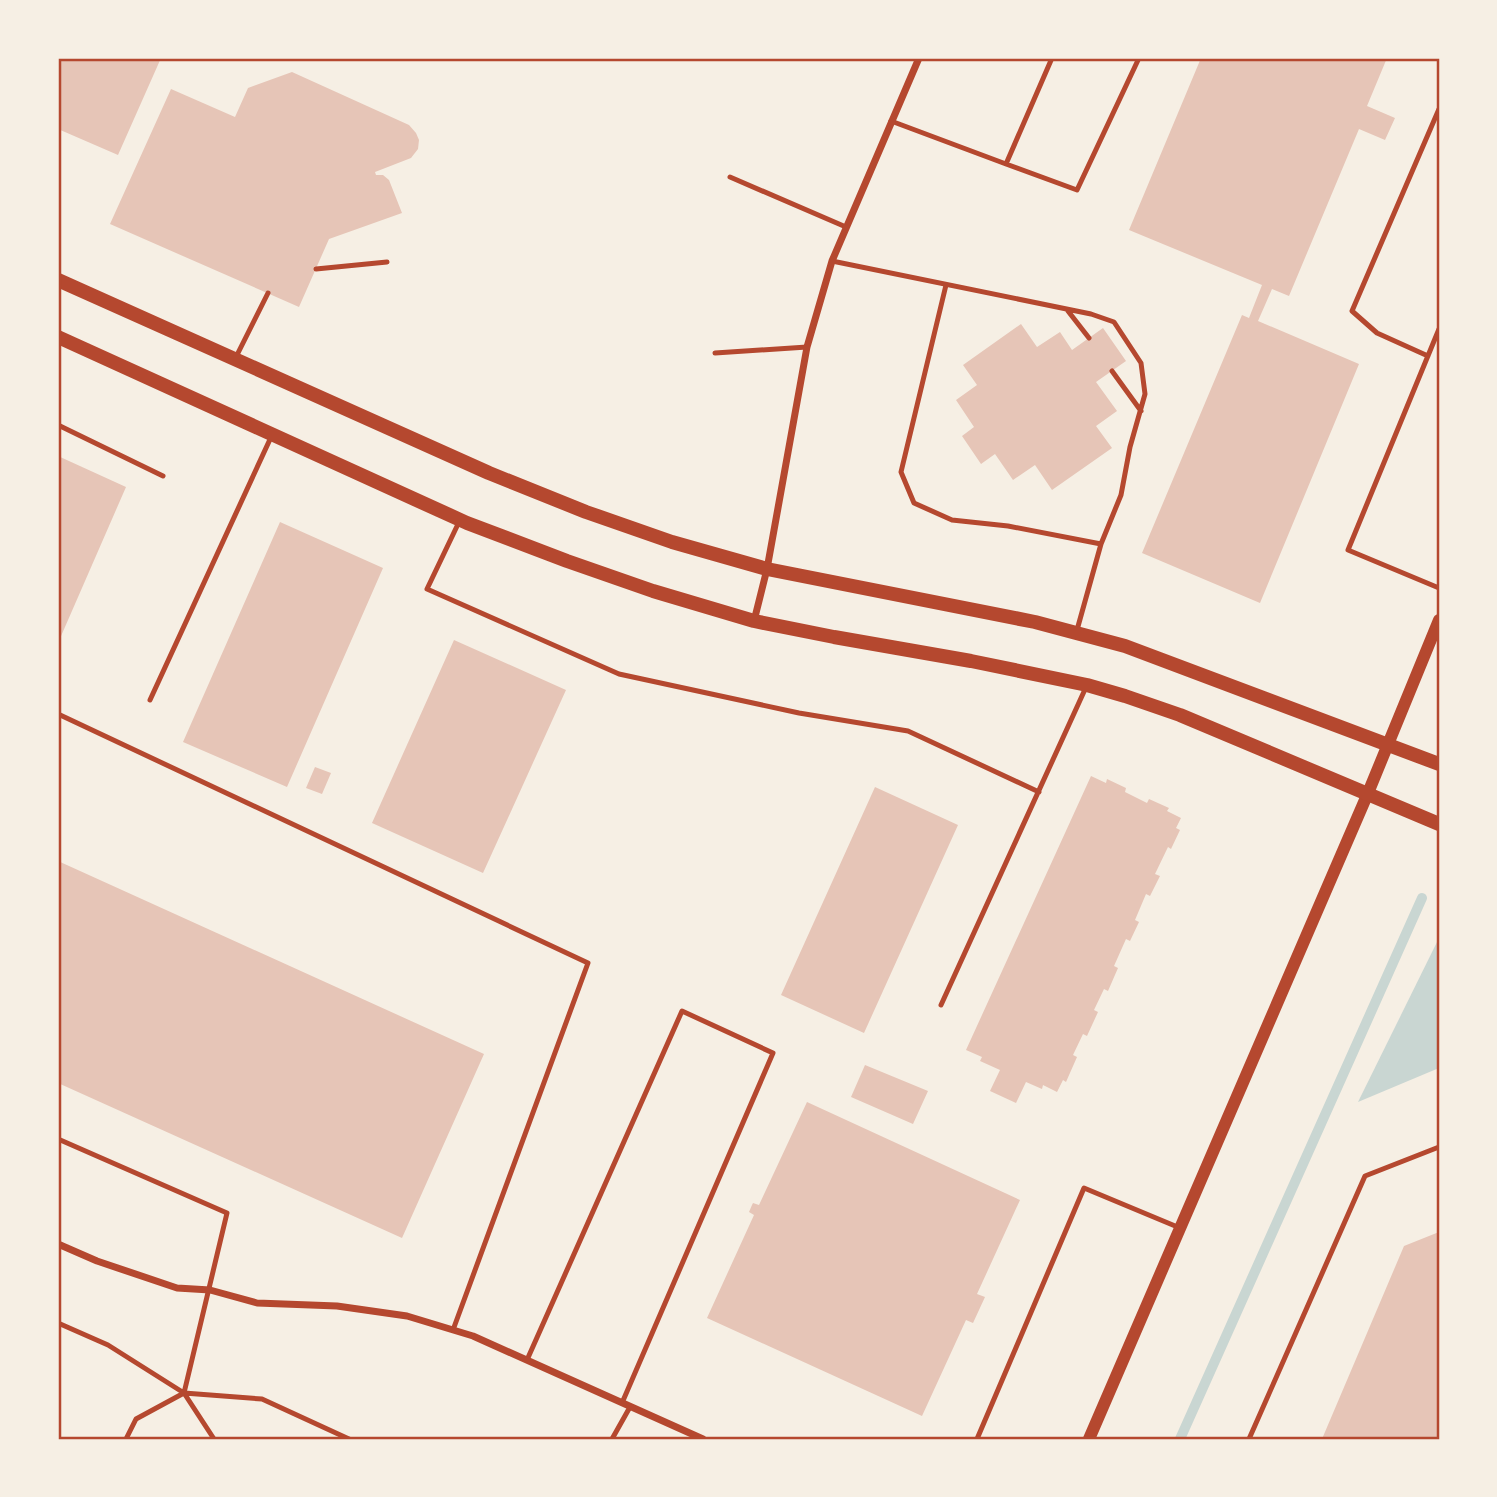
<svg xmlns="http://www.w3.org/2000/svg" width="1497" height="1497" font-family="'Titillium Web',sans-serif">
	<rect width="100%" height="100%" fill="#f6efe4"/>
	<!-- water -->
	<path fill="#c9d6d2" d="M1439,938V1068L1358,1102Z"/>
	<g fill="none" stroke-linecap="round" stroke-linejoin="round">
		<!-- stream -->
		<path stroke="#c9d6d2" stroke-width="10" d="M1180,1439L1422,898"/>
	</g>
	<!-- building -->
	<path fill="#e6c5b7" d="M58,58H161L118,155L58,129Z
		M1201,58H1387L1367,106L1395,118L1385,140L1359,129L1289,296L1272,289L1258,321L1359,364L1260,603L1142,553L1242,315L1249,318L1262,285L1129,230Z
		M292,72L409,125L416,133L419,140L418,149L411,158L375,172L376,175H383L389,180L402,213L329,239L299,307L110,224L171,89L235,117L248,88Z
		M1021,324L1037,347L1060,332L1072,350L1103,328L1126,361L1096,382L1117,411L1096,426L1112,448L1052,490L1035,465L1013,480L995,454L981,464L962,436L974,427L956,400L977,385L963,365Z
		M58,456L126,487L58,643Z
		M280,522L383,568L287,787L183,742Z
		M454,640L566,690L483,873L372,823Z
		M315,767L331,773L322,794L306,788Z
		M1091,776L1106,783L1107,779L1126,788L1125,792L1147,803L1149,799L1169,808L1167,811L1181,818L1176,828L1180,830L1171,849L1168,847L1155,874L1160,876L1150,896L1146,894L1135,920L1139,922L1130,941L1126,939L1114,966L1118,968L1108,991L1104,989L1094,1010L1098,1012L1087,1036L1083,1034L1073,1055L1077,1057L1066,1082L1063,1080L1057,1092L1043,1085L1042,1089L1026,1082L1016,1103L990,1091L1000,1070L980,1061L982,1057L966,1050Z
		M875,787L958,825L864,1033L781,995Z
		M58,861L484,1054L402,1238L58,1083Z
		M865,1065L928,1091L913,1124L851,1097Z
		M807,1102L1020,1200L977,1294L985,1297L973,1323L966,1320L922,1416L707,1318L754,1215L749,1212L752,1205L753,1203L759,1205Z
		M1439,1232V1435L1437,1439H1322L1404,1246Z"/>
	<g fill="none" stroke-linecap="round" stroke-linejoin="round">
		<!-- service -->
		<path stroke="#b5482f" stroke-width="5" d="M891,121L1006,164L1052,58
			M1006,164L1077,190L1139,58
			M730,177L846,227
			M832,261L1091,314L1114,322L1141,363L1145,394L1130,447L1121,495L1101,544L1077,630
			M316,269L387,262
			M946,285L901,472L914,503L952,520L1008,526L1101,544
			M1068,311L1089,338
			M1439,329L1348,550L1439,588
			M715,353L807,347
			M1428,356L1377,333L1352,311L1439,109
			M236,357L268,293
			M1112,371L1141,411
			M58,425L163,476
			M459,522L427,589L619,674L799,713L908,731L1039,792
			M150,700L272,435
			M58,714L588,963L453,1330
			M941,1005L1087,685
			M58,1139L227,1213L184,1393L214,1439
			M58,1323L108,1345L184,1393L262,1399L349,1439
			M527,1360L682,1011L773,1053L622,1403
			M126,1439L136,1419L184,1393
			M612,1439L630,1407
			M977,1439L1084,1188L1180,1228
			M1249,1439L1365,1176L1439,1147"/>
		<!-- minor -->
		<path stroke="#b5482f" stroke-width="7" d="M754,621L767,569L807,347L832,261L919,58
			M58,1244L97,1261L177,1288L210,1290L257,1303L337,1306L407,1316L473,1336L703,1439"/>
		<!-- tertiary -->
		<path stroke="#b5482f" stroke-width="12" d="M1089,1439L1368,793L1439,620"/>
		<!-- secondary -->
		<path stroke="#b5482f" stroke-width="14" d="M58,280L489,473L586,512L672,542L767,569L1035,622L1125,646L1439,764
			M58,337L467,523L567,561L653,591L754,621L834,637L971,661L1087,685L1125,696L1180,715L1439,824"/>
	</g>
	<!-- border -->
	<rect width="1497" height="1497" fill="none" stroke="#f6efe4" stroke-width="119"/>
	<rect x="60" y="60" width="1378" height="1378" fill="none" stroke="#b5482f" stroke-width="2.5"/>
</svg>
